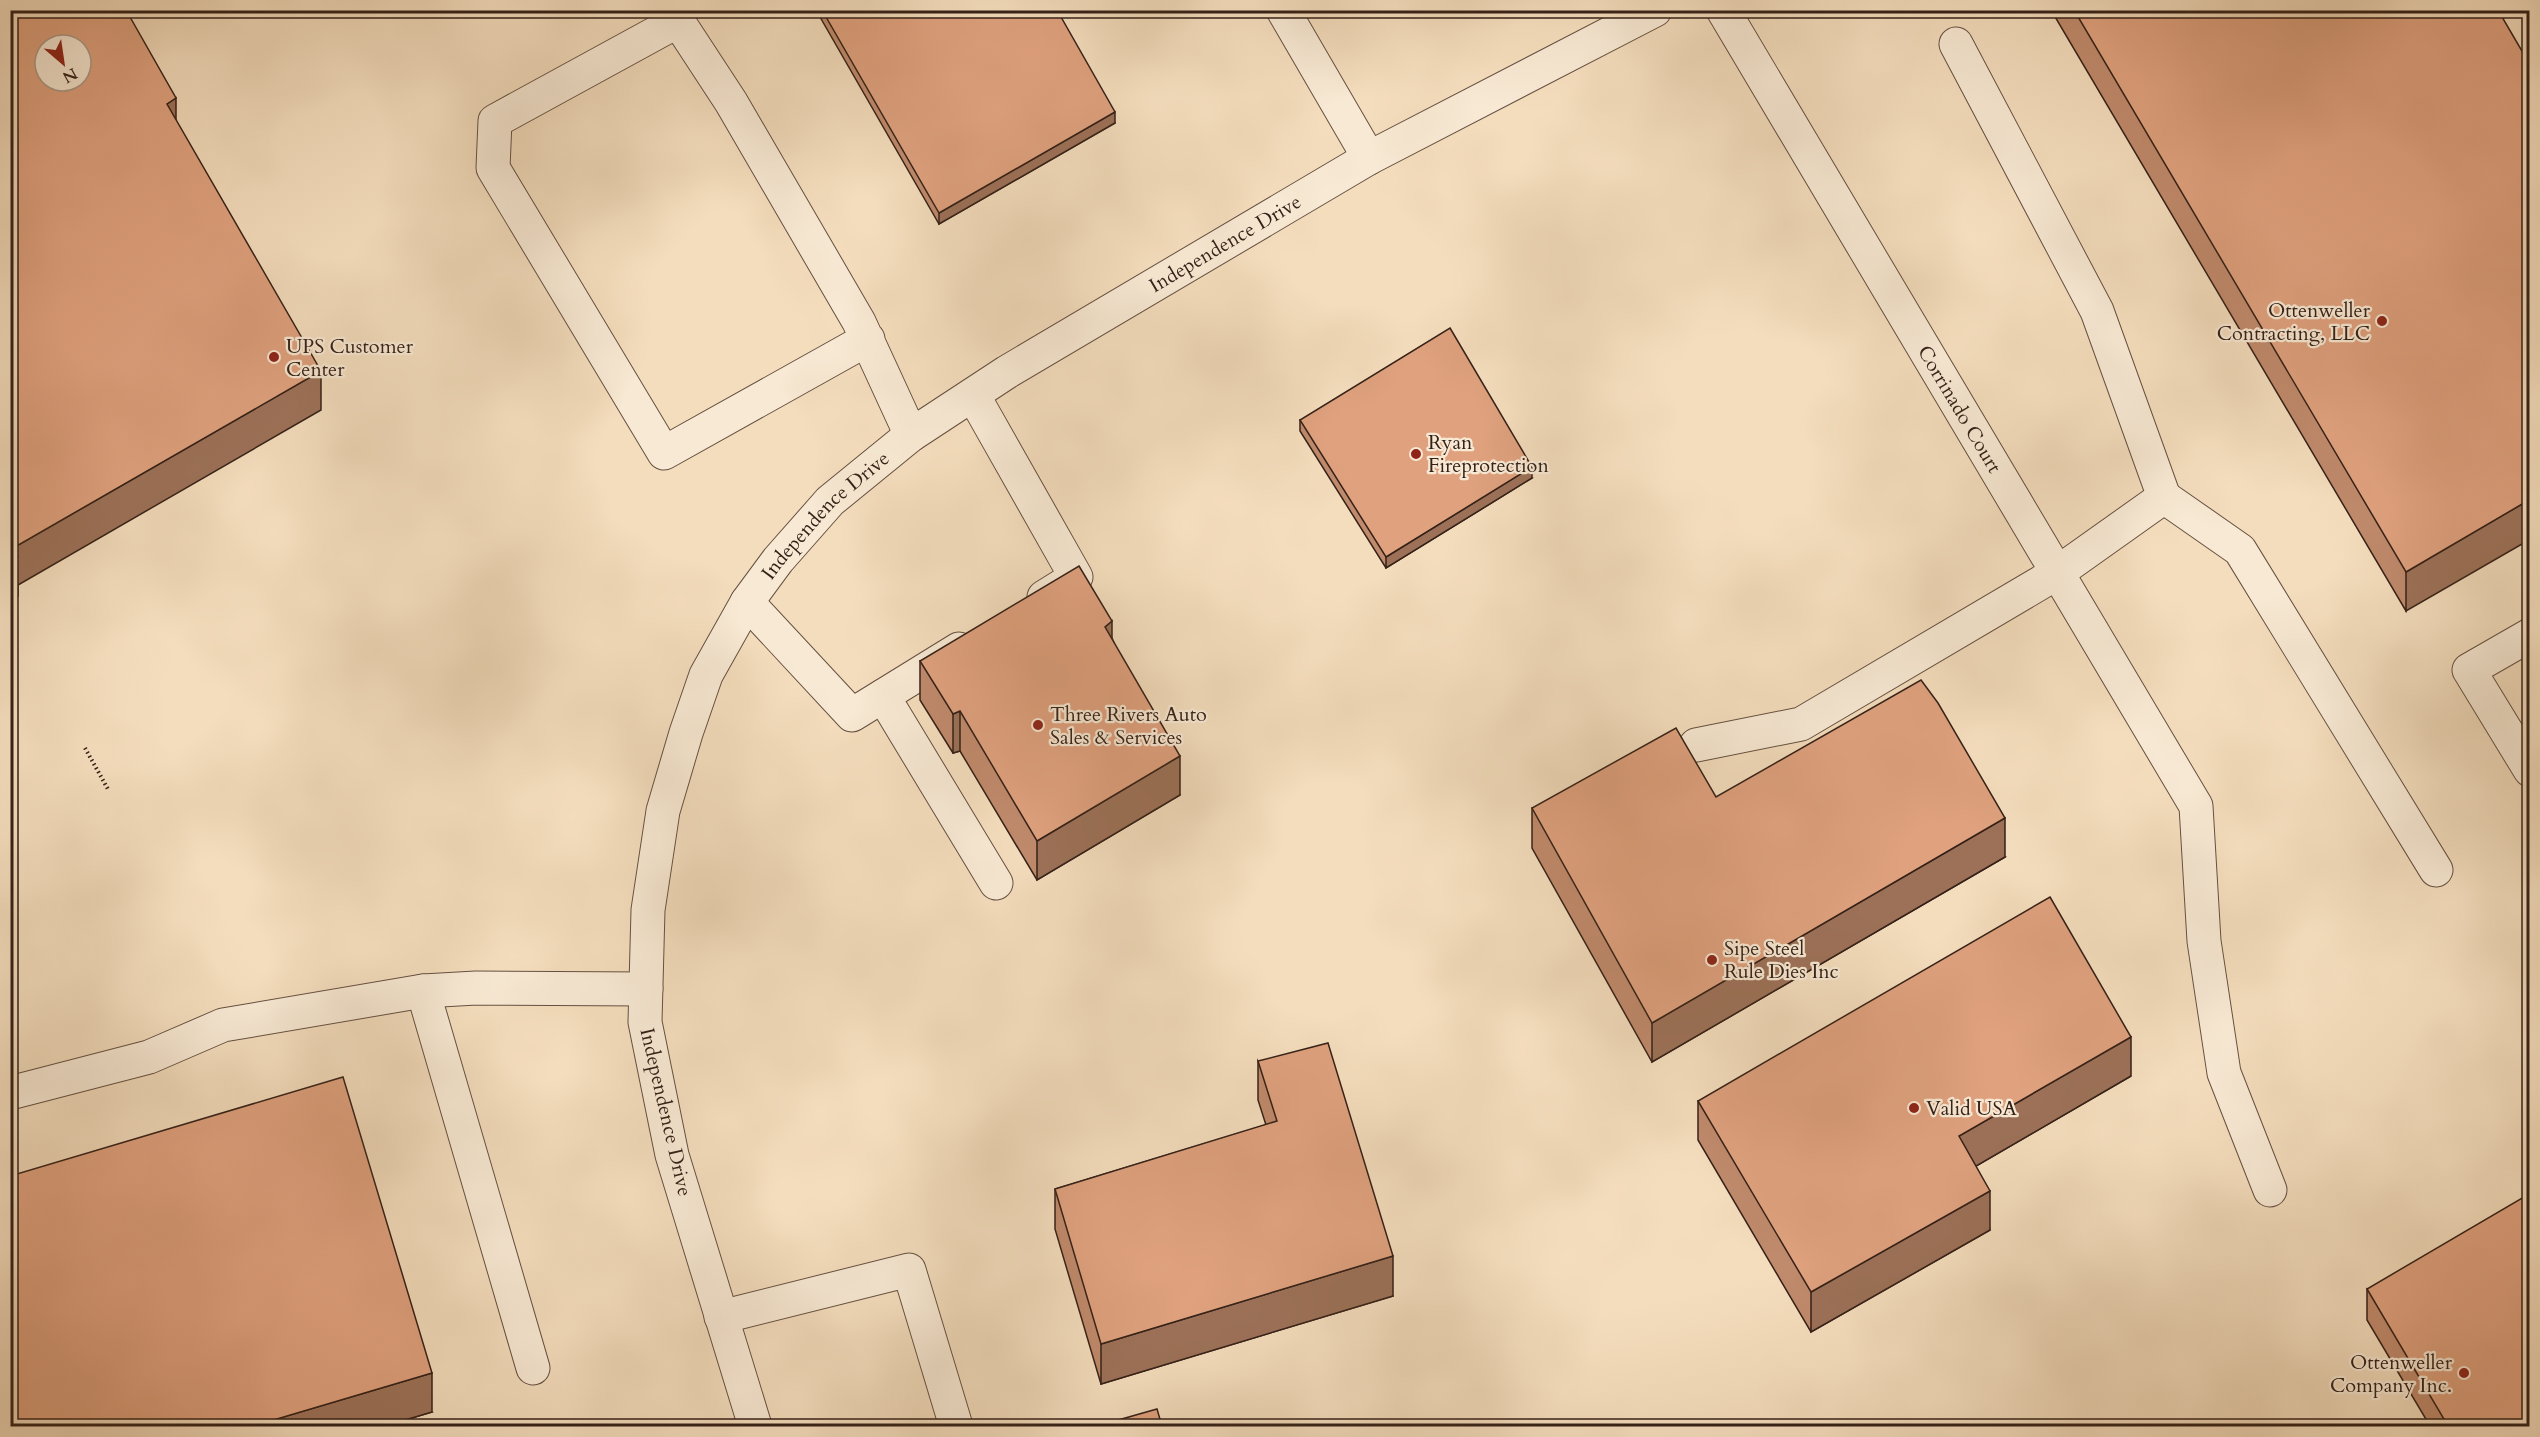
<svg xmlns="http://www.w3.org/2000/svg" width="2540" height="1437" font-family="Cardo,serif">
	<rect width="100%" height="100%" fill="#f4ddbd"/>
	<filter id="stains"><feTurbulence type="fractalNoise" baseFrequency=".00333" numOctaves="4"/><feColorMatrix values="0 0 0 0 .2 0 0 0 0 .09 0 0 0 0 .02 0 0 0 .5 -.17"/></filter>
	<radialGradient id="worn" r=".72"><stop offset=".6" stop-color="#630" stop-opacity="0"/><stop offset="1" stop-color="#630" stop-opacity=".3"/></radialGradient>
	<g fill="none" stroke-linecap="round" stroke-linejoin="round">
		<!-- minor casing -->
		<g stroke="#655041" stroke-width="35">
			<g id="minor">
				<path d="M1283,10L1369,158"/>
				<path id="s1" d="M1723,10L2196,806L2204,941L2224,1073L2270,1190"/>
				<path d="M868,339L664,453L493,168L495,121L678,21L731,102L859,322L911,435"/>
				<path d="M973,395L1076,577L1044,597"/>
				<path d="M2164,497L2240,550L2436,870"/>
				<path d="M747,602L852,715L959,649"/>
				<path d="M2530,635L2469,670L2530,770"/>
				<path d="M883,696L996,883"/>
				<path d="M1696,745L1801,724L2057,573L2164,497L2097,311L1956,44"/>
				<path d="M423,991L533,1368"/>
				<path d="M10,1093L149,1057L223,1025L423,991L476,988L646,989"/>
				<path d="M721,1317L909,1270L956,1426"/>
				<path id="s2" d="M755,1426L672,1155L645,1022L648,910L663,811L686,733L706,675L747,602L778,560L830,501L911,435L1007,372L1369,158L1655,10"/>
			</g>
		</g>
		<!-- path -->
		<path stroke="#352118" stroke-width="4" stroke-dasharray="1.5 3" stroke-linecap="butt" d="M85,748L109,791"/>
		<!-- minor -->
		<use href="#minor" stroke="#f8e9d4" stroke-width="33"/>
	</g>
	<!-- wall -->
	<path fill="#c08a6c" stroke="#352118" stroke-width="1.5" d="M816,10H1057L1115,123L939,224Z
		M2051,10H2498L2406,611Z
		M1300,420L1532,478L1386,568L1300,431Z
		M1112,638L1180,795L1037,880L960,751L953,753L920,700V661Z
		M1716,797L2005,857L1652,1062L1532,848V808Z
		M1258,1061L1393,1296L1101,1384L1055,1229V1189L1266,1125L1258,1100Z
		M2131,1076L1976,1166L1990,1230L1811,1332L1698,1140V1101Z
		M10,1176L432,1412L385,1426H10Z
		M2367,1289L2529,1426H2430L2367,1320Z"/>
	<!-- shaded-wall -->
	<path fill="#9c7158" stroke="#352118" stroke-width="1.5" d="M176,98V137L167,104Z
		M1115,112V123L939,224V213Z
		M321,371V410L18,585V596L10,600V561L13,548Z
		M1532,467V478L1386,568V557Z
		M2529,500V540L2406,611V572Z
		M1112,621V661L1105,627Z
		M960,711V751L953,753V714Z
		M1180,756V795L1037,880V841Z
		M2005,818V857L1652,1062V1023Z
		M2131,1037V1076L1959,1176V1136Z
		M1990,1191V1230L1811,1332V1292Z
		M1393,1256V1296L1101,1384V1344Z
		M432,1373V1412L385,1426H253Z"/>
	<!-- building -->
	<path fill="#dfa17e" stroke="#352118" stroke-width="1.5" fill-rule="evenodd" d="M10,10H126L176,98L167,104L321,371L13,548L18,557L10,561ZM45,45H81V81H45Z
		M822,10H1057L1115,112L939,213Z
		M2074,10H2498L2529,63V500L2406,572Z
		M1450,328L1532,467L1386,557L1300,420Z
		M1079,566L1112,621L1105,627L1180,756L1037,841L960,711L953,714L920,661Z
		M1921,680L1938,703L2005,818L1652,1023L1532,808L1676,728L1716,797Z
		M2050,897L2131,1037L1959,1136L1990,1191L1811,1292L1698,1101Z
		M1328,1043L1393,1256L1101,1344L1055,1189L1277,1121L1258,1061Z
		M343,1077L432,1373L253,1426H15L10,1411V1176Z
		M2529,1194V1426H2448L2367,1289Z
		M1157,1409L1162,1426H1097Z"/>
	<!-- markers -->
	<g fill="#8f2418" stroke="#f8e9d4" stroke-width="2">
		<circle cx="2382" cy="321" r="6"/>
		<circle cx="274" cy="357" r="6"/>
		<circle cx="1416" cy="454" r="6"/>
		<circle cx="1038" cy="725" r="6"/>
		<circle cx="1712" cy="960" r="6"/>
		<circle cx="1914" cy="1108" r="6"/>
		<circle cx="2464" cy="1373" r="6"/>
	</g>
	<g text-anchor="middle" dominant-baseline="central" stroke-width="4.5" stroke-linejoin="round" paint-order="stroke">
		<!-- street labels -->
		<g font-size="20" fill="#352118" stroke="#f8e9d4">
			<text stroke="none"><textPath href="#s2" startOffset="1461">Independence Drive</textPath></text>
			<text stroke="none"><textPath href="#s1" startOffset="464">Corrinado Court</textPath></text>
			<text stroke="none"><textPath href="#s2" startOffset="975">Independence Drive</textPath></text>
			<text transform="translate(666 1112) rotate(77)">Independence Drive</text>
		</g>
		<!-- poi labels -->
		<g font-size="20" fill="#352118" stroke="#f8e9d4" text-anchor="start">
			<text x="2370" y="310" text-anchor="end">Ottenweller<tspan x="2370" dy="23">Contracting, LLC</tspan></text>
			<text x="286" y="346">UPS Customer<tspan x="286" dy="23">Center</tspan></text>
			<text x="1428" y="442">Ryan<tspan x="1428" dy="23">Fireprotection</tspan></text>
			<text x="1050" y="714">Three Rivers Auto<tspan x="1050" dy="23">Sales &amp; Services</tspan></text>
			<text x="1724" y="948">Sipe Steel<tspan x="1724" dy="23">Rule Dies Inc</tspan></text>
			<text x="1926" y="1108">Valid USA</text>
			<text x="2452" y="1362" text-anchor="end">Ottenweller<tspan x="2452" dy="23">Company Inc.</tspan></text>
		</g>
	</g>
	<!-- margin -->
	<rect width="2540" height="1437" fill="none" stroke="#f4ddbd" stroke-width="36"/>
	<rect x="12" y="12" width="2516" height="1413" fill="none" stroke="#352118" stroke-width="3"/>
	<rect x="18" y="18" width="2504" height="1401" fill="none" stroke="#352118" stroke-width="1.5"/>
	<!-- north arrow -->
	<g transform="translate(63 63) rotate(151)"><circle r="28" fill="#f8e9d4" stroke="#aa9989" stroke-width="1.5"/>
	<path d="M0-4.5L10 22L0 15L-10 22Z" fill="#8f2418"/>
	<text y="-9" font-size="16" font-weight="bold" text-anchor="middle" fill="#352118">N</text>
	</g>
	<rect width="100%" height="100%" filter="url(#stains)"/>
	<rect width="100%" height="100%" fill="url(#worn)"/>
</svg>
